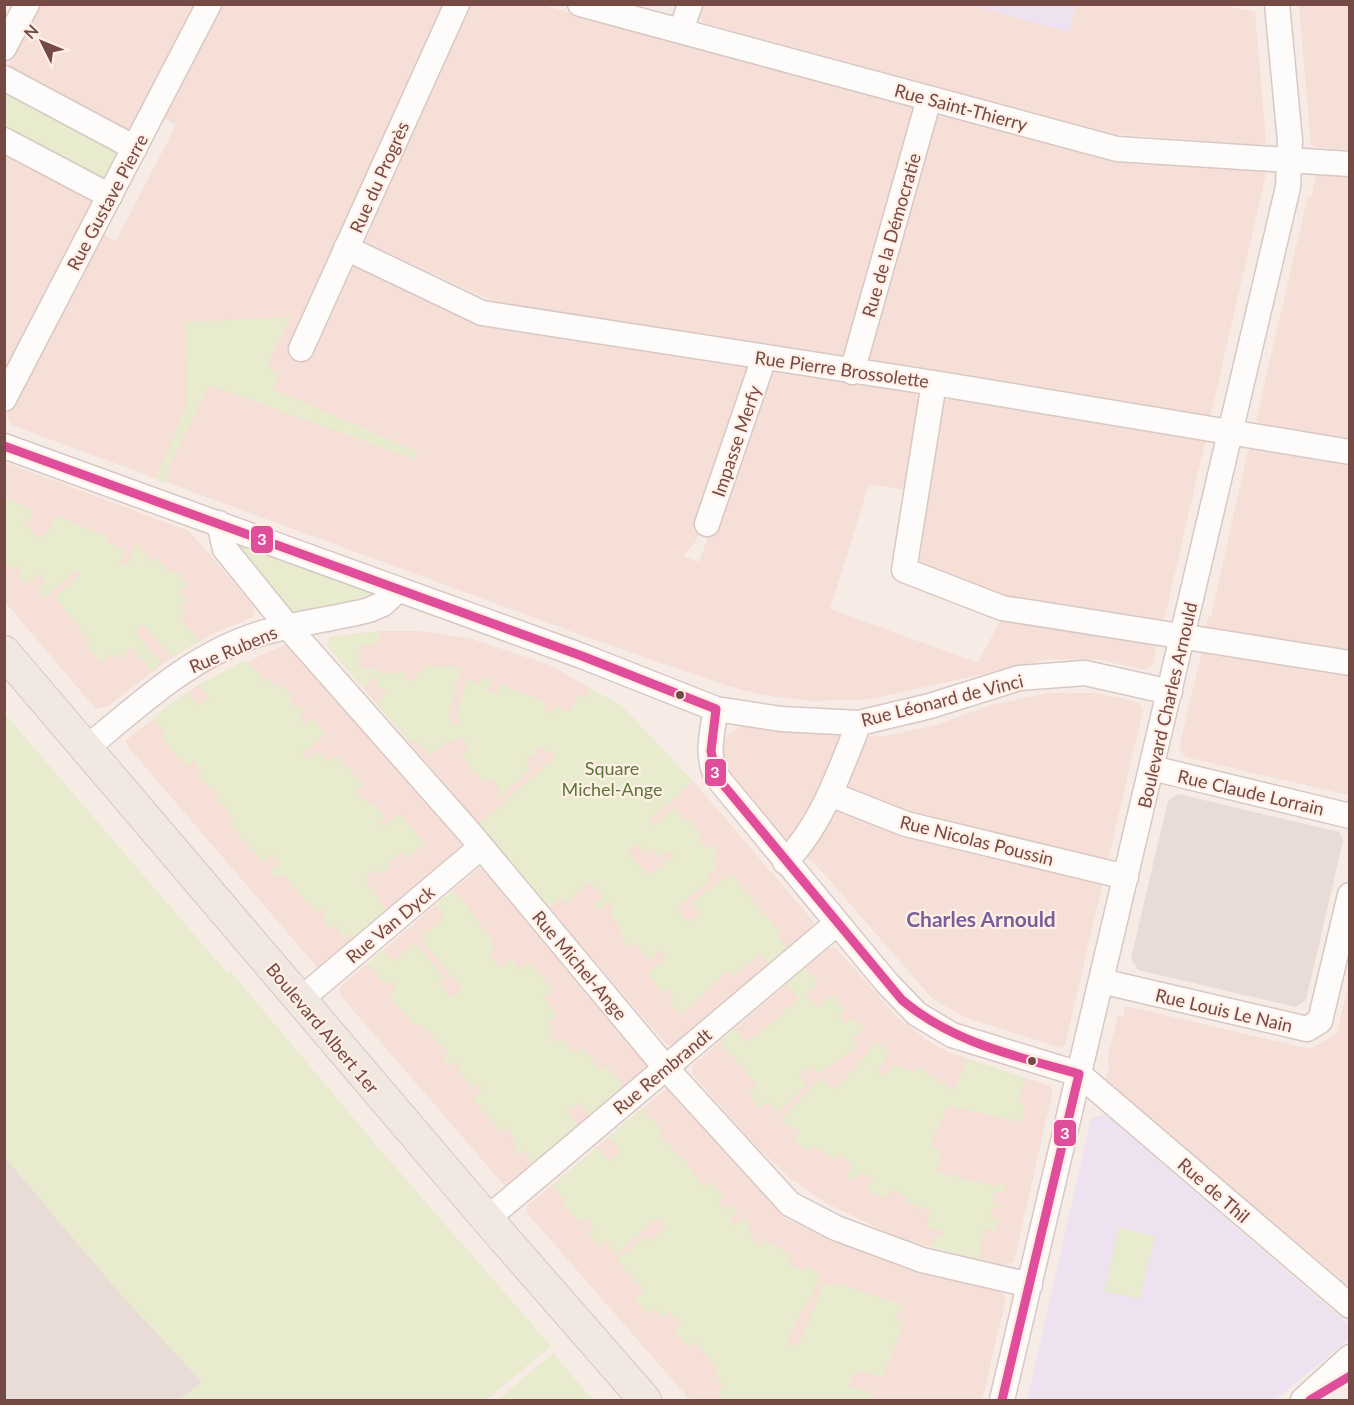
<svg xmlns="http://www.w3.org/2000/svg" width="1354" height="1405" font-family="Lato,sans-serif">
	<rect width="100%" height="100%" fill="#f7ebe5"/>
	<!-- residential -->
	<path fill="#f5dfd6" d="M701,4L972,5L1069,32L1076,5H1223L1255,12L1266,142L1263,145L1112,134L703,23L698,13Z
		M41,5H200L133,130L123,133L12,74L8,66Z
		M223,5H444L288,348L312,357L355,263L487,323L755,367L696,541L683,556L699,562L768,368L914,392L920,402L906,490L869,484L830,609L978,663L1002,617L1157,644L1153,664L1145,670L1101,660L1050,659L871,699L812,701L762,695L725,685L584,636L11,425L7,414L102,234L116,241L176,125L163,117Z
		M470,5H542L913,106L915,109L843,357L495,302L366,243L365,241Z
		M1299,5H1349V150L1315,147L1311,145Z
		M940,113L1111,160L1264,170L1266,174L1211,414L1208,416L871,362L868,358L936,115Z
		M5,147L97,203L5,379Z
		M1316,173L1349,175V439L1259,425L1256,420L1308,196H1312Z
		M951,398L1202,438L1205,442L1165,616L1157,622L1012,598L924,566L917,555L941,403Z
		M1253,446L1349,462V653L1206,630L1208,617H1211L1248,450Z
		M4,462L189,531L254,606L253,617L210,635L172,657L108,706L96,709L5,602Z
		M378,631H418L469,638L550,665L590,688L565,750L479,824L327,646L330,637Z
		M290,642L462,843L461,849L324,969L317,967L128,747L126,740L198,685Z
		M1206,650L1349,673V795L1185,757L1179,748L1201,655Z
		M1048,693H1096L1138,702L1143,710L1065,1045L1061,1048L964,1017L932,998L817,866L775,833L725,775L721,747L725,737L745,722L836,735L885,736L933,726L992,705Z
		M693,781L814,922L811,929L679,1044L667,1045L549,908Z
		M479,868L485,870L649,1061V1069L510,1188L503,1184L340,995V987Z
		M829,947L836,948L898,1018L930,1042L948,1052L1050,1086L1053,1090L1014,1261L1005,1265L924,1245L892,1235L828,1204L790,1178L756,1146L692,1074L693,1065Z
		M1349,980V1291L1108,1082L1106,1077L1110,1065L1107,1061L1118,1015L1123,1016L1125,1006L1310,1049L1337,1034Z
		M667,1088L671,1089L784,1218L879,1259L1000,1291L1006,1298L982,1400H690L527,1213V1206Z"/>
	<!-- industrial -->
	<path fill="#e9dbd6" d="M1178,794L1339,832L1343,841L1306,1000L1296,1007L1138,970L1131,958L1168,801Z
		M4,1006L343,1400H5Z"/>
	<!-- education -->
	<path fill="#eee2f0" d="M972,5H1076L1069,32Z
		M1105,1114L1349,1325V1339L1275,1400H1027L1091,1119Z"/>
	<!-- green -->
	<path fill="#e8ebce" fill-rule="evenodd" d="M4,83L123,146L109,183L5,135Z
		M291,317L268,361L271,369L279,375L273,389L418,452L414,459L209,385L174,456L164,483L156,479L187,404L185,322Z
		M4,498L30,508L32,514L23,527L31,529L38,539L49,530L56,516L108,537L106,542L125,549L119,565L122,566L129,562L136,543L152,562L158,558L170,573L175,569L188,584L179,592L187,602L180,608L185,615L180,619L199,641L172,657L143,624L135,632L162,663L151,670L131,648L117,660L111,653L101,663L86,645L90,642L55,597L80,574L77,570L44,599L39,588L46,582L40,574L24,584L19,578L23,573L18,567L13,571L5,561Z
		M238,545L373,594L291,617Z
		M379,631L378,645H360L359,669H378V673H406V680L416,681L417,673H423L424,666L461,667L449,713L452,725L460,723L457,714L467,679L479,686L482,677L491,680L488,690L497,694L501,684L546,703L544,710L552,713L555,706L570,712L578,695L586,698L590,688L622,706L693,781L648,821L654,826L674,808L686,822L690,819L702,834L697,838L705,848L711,844L719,856L713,861L717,868L707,876L710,881L676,908L689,923L701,914L691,902L731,874L779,932L777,935L788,949L769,965L760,953L734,976L728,970L681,1015L669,1001L674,995L668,989L663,994L648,974L667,957L660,949L649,960L636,944L630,948L618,934L623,929L610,913L614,909L607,902L597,910L593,904L602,896L590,882L565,903L560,898L549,908L479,824L558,755L538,747L534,756L531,755L525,760L531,768L498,798L496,796L501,790L491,778L485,783L475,771L471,775L469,773L473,769L461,754L469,747L460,736L451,743L449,740L430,755L416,740L410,742L376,703L387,693L380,687L378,689L377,675L363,688L327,646L330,637ZM638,843L645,854L652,848L660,858L669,851L673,856L649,876L628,852Z
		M246,660L265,682L269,680L276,687L280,684L293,696L289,701L295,708L300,705L306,711L298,717L304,725L312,719L326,735L302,753L306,760L319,752L327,762L337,755L363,785L356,790L369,805L373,803L385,817L379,822L383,827L399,814L425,843L408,858L402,852L388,863L390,866L381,875L375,869L364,879L388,912L355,940L349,933L344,938L336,925L330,929L322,919L326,915L321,908L316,912L283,874L276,878L270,871L280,863L272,854L262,862L229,823L234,818L216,798L219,795L196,774L201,770L193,760L186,766L161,737L165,733L152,718L187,692L198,706L209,697L198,685Z
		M5,714L228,974L231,972L376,1145L551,1346L486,1400H179L202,1382L122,1296L5,1158Z
		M454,890L489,936L494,948L488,954L500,968L512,959L520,969L529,962L553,990L543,998L557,1015L549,1023L554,1030L549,1035L555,1043L562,1039L575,1054L582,1048L600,1069L606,1065L625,1089L592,1117L579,1102L567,1112L580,1128L535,1166L523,1151L520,1154L513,1146L516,1144L507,1127L501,1132L473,1099L483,1089L478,1083L473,1088L458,1071L462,1068L457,1062L451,1066L448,1062L446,1064L442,1060L448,1053L421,1024L417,1027L388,996L397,988L391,980L385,985L367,964L383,950L394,961L415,943L445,977L439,982L451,998L462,989L420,938L445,917L435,905Z
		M805,968L818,983L806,994L817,1008L833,994L846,1010L839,1016L846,1024L853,1018L864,1030L853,1039L859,1046L817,1074L810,1067L799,1076L807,1085L777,1113L768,1103L760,1109L748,1094L757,1086L720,1042L734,1029L747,1043L799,999L786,984Z
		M877,1042L890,1052L877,1070L885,1076L895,1064L913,1072L917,1067L954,1091L968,1059L1025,1078L1018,1101L1025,1103L1021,1122L948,1106L930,1145L941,1151L936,1172L999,1187L1000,1183L1005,1184L1003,1193L995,1191L992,1203L1001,1206V1209L992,1207L990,1217L998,1219L995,1231L984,1229L979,1259L931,1247L938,1235L943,1236L944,1231L927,1227L930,1210L925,1207L924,1210L906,1202L908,1197L890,1189L885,1198L868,1190L873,1178L860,1173L854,1180L846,1176L853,1165L838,1154L834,1159L814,1146L809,1152L794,1141L800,1132L780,1121L820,1078L835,1090Z
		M642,1108L661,1129L658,1132L677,1155L679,1153L700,1182L704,1186L710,1182L724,1198L719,1203L725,1210L732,1204L738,1211L729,1220L733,1225L744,1218L751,1226L747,1230L759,1245L765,1241L792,1255L788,1263L803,1271L806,1266L821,1276L804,1311L801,1310L788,1343L794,1348L801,1341L825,1282L834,1287L836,1283L904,1305L895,1320L904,1323L883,1377L855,1370L848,1387L874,1393L872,1400H723L716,1393L724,1386L715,1376L719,1371L695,1341L688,1347L675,1331L681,1325L670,1312L663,1317L655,1309L648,1315L635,1299L644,1291L617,1261L646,1236L651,1241L666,1227L657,1217L617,1254L606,1241L599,1246L587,1232L594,1226L586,1216L579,1222L563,1203L565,1200L553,1185L597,1147L610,1162L622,1151L609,1137Z
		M1119,1227L1155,1236L1140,1299L1104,1291Z
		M553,1353L593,1400H498Z"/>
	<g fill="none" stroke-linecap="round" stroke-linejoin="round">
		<!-- minor casing -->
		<g stroke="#d8c8c4" stroke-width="27">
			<path id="minor" d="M580,4L1117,149L1350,164
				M681,31L690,4
				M4,48L27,4
				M4,78L135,148
				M4,140L110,196
				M346,248L482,313L934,383L1350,452
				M301,349L457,4
				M852,372L929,99
				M934,383L904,570L1002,608L1350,663
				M4,399L209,4
				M4,446L582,656L716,709L781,719L859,723L930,706L1019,678L1085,673L1170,692
				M219,523L225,549L288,627L469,832L665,1067L790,1204L836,1228L922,1260L1030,1285
				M707,524L764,358
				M716,709C712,733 706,753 716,776L887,983L917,1014L952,1035L1079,1074L1350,1306
				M88,747C142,702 193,654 262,633C297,623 334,619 369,610L383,604L398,590
				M1152,768L1350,816
				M830,794L906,824L1126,877
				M785,862C822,825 840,770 859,723
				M1101,981L1307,1029L1320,1021L1350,895
				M300,1000L481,847
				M487,1219L837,923
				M1002,1400L1288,187L1290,141L1277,4
				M1303,1400L1350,1357"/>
		</g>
		<!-- major casing -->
		<g stroke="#d5c6c2" stroke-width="34">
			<path id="major" d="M4,652L487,1219L645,1400"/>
		</g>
		<!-- minor -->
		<use href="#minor" stroke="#fefcfb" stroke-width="24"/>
		<!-- major -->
		<use href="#major" stroke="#f2e8e2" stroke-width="32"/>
		<!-- bus-1 casing -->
		<g stroke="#ffefe5" stroke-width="14">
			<path id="bus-1" d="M4,446L582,656L716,709L711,751L716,776L902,1000C953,1043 1016,1056 1079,1074L1002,1400
				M1310,1400L1350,1376"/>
		</g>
		<!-- bus-1 -->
		<use href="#bus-1" stroke="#e04d9a" stroke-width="9"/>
	</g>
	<!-- markers -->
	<g fill="#754a45" stroke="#ffefe5" stroke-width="2">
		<circle cx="680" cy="695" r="5"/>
		<circle cx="1032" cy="1061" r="5"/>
	</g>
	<g text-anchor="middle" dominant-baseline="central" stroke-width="4.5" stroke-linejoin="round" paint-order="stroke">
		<!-- street labels -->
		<g font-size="18" fill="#754a45" stroke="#ffefe5">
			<text transform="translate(961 107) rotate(15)">Rue Saint-Thierry</text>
			<text transform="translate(379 177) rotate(-66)">Rue du Progrès</text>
			<text transform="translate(107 202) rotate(-62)">Rue Gustave Pierre</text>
			<text transform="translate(891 235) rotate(-74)">Rue de la Démocratie</text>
			<text transform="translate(842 369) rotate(8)">Rue Pierre Brossolette</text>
			<text transform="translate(736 441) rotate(-71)">Impasse Merfy</text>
			<text transform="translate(233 649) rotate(-23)">Rue Rubens</text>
			<text transform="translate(942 700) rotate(-14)">Rue Léonard de Vinci</text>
			<text transform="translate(1167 705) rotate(-77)">Boulevard Charles Arnould</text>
			<text transform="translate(1251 792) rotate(13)">Rue Claude Lorrain</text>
			<text transform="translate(977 840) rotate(14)">Rue Nicolas Poussin</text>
			<text transform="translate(390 924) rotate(-40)">Rue Van Dyck</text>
			<text transform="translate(580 965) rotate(50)">Rue Michel-Ange</text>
			<text transform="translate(1224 1010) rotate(13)">Rue Louis Le Nain</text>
			<text transform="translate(323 1028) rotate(50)">Boulevard Albert 1er</text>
			<text transform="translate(662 1071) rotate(-40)">Rue Rembrandt</text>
			<text transform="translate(1214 1190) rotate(41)">Rue de Thil</text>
		</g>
		<!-- park labels -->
		<g font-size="18" fill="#5b763a" stroke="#ffefe5">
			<text x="612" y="768">Square<tspan x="612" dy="21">Michel-Ange</tspan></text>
		</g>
		<!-- quarter labels -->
		<g font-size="21" font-weight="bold" fill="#776099" stroke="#ffefe5">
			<text x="981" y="918">Charles Arnould</text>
		</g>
	</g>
	<g stroke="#ffefe5" stroke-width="2">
		<rect x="250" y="525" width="24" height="29" rx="6" fill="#e04d9a"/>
		<rect x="704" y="758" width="23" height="29" rx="6" fill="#e04d9a"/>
		<rect x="1053" y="1119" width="24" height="28" rx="6" fill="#e04d9a"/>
	</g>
	<g font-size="16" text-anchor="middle" font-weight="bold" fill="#fff">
		<text x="262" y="545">3</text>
		<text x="715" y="778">3</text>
		<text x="1065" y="1139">3</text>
	</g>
	<!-- border -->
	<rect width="1354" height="1405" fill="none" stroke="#754a45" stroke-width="12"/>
	<!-- north arrow -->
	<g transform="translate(42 42) rotate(313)" stroke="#ffefe5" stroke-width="4.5" paint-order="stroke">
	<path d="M0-4.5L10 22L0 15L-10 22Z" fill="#754a45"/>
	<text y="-9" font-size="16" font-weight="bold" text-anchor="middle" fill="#754a45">N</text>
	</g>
</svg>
